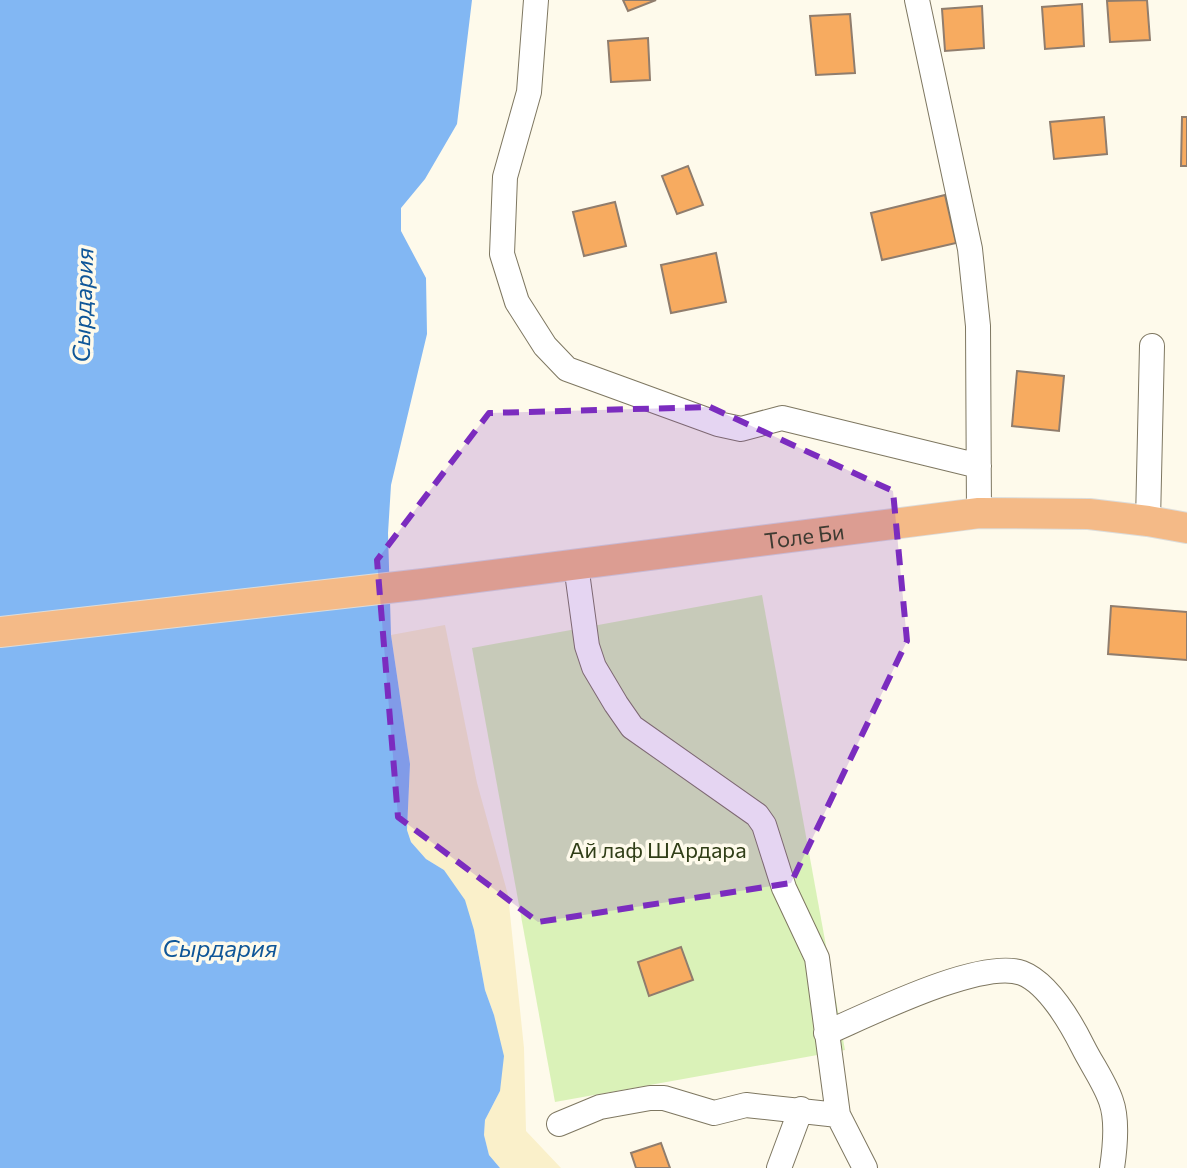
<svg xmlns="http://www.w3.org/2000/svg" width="1187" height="1168" font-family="Commissioner,sans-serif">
	<rect width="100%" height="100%" fill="#fefaeb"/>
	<!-- green -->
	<path fill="#daf2b8" d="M762,595L845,1050L555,1102L472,648Z"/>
	<!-- sand -->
	<path fill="#faf0ca" d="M445,625L477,783L508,895L524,1048L526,1131L561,1168H500L489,1155L484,1135L485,1120L500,1091L494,1015L485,990L474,930L444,870L426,859L411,842L407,830L410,764L391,635Z"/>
	<!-- water -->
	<path fill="#82b7f3" d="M0,0H472L457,124L425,179L401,208V231L426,278L427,334L391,485L388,533L391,635L410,764L407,830L411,842L426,859L444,870L465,900L474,930L485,990L494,1015L504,1056L500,1091L485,1120L484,1135L489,1155L500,1168H0Z"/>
	<!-- building -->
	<path fill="#f7ab60" stroke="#907d6d" stroke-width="2" d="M623,0H656L628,11Z
		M1147,0L1150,40L1110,42L1107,1Z
		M1082,4L1084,46L1045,49L1042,7Z
		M982,6L984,48L945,51L942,9Z
		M850,14L855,73L816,75L810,16Z
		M648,38L650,80L611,82L608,41Z
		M1104,117L1107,154L1054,159L1050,122Z
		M1182,117H1187V166H1181Z
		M688,166L703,205L677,214L662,176Z
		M945,195L956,243L882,260L871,213Z
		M615,202L626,246L584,256L573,212Z
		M716,253L726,302L671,313L661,265Z
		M1017,371L1064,376L1059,431L1012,426Z
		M1111,606L1187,612V660L1108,654Z
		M681,947L693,980L649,996L638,962Z
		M661,1143L670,1168H636L631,1153Z"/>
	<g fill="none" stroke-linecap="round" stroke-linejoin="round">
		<!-- minor casing -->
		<g stroke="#7e7761" stroke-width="26">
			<path id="minor" d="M536,0L529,92L505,177L502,254L517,302L545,346L567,369L718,424L741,429L782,418L979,466
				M917,0L970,249L978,326L979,513
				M1148,521L1152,346
				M576,565L587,646L594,667L616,704L632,727L757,815L764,825L784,888L817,958L838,1115
				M826,1033C868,1015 981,958 1022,973C1048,983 1071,1023 1083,1047C1092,1065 1105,1083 1111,1101C1118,1120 1115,1148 1112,1168
				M559,1124L600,1107L650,1098H664L714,1113L746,1105L838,1115L865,1168
				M779,1168L801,1109"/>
		</g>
		<!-- major casing -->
		<g stroke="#dcdcda" stroke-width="32">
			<g id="major">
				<path id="s1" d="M0,632L423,584L979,513L1089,514L1148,521L1187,528"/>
			</g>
		</g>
		<!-- minor -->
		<use href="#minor" stroke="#fff" stroke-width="24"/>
		<!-- major -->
		<use href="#major" stroke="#f4ba87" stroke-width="30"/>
	</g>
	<!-- marked area -->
	<path fill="#7b2cbf" fill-opacity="0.2" stroke="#7b2cbf" stroke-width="6" stroke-dasharray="16 10" stroke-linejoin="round" d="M710,407L893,491L907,641L791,883L538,922L398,817L377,560L489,413Z"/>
	<g text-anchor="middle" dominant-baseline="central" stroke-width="7" stroke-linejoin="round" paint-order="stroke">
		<!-- street labels -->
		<g font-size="22" fill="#3f3b32" stroke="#fefaeb">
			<text stroke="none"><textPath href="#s1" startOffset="810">Толе Би</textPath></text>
		</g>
		<!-- park labels -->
		<g font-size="22" fill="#303e17" stroke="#fefaeb">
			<text x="658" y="849">Ай лаф ШАрдара</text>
		</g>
		<!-- water labels -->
		<g font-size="24" font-style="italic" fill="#0f5698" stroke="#fefaeb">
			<text transform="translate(82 305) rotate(-88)">Сырдария</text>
			<text x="220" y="947">Сырдария</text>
		</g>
	</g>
</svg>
